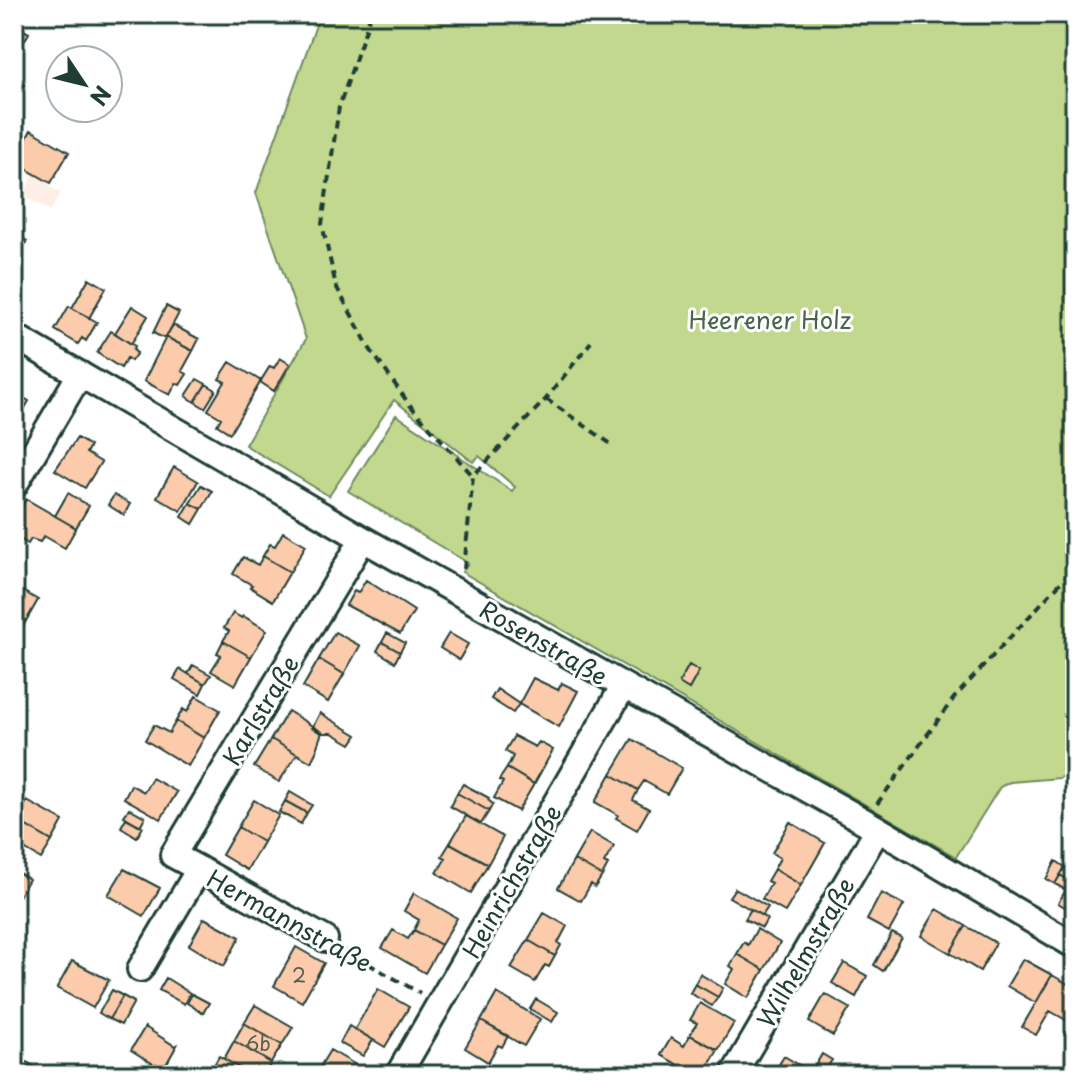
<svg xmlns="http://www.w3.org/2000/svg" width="1089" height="1089" font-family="'Playpen Sans',sans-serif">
	<rect width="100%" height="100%" fill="#fff"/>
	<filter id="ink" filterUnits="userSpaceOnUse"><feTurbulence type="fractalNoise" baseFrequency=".0125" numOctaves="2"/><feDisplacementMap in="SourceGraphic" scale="16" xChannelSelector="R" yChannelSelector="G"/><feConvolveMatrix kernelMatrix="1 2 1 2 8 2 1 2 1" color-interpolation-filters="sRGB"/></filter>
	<g filter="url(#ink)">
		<!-- built -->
		<path fill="#feefe6" d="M27,169L51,183L49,186L61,193L50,211L23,195L33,177L25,172Z"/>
		<!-- green -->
		<path fill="#c1d88e" stroke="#708a61" stroke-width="2" d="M320,14H1075V769L1060,778L1010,782L1000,787L956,857L462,572L468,563L348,491L396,415L512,491L515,487L479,456L473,462L394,400L329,496L245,445L306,339L256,193Z"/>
		<!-- building -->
		<path fill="#fccbac" stroke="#1f3d34" stroke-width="2" d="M16,26L29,33L25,40L14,33Z
			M31,130L69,152L51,183L14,162Z
			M14,234L27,241L21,252L14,249Z
			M89,278L106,288L89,318L72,308Z
			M69,306L97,322L86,341L82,338L78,344L55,330Z
			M132,306L148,316L131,344L115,333Z
			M166,306L179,313L165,339L153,333Z
			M173,325L199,339L193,351L166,337Z
			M111,331L135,346L133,350L137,353L131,361L127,358L121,368L97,353Z
			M166,337L193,351L182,371L187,374L180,385L176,383L170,395L144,381Z
			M280,358L290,364L274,391L260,382L270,366L274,368Z
			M230,362L261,381L230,433L217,425L221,418L208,410L225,382L219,379Z
			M197,379L206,384L195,402L186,396Z
			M206,384L216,390L205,408L195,402Z
			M14,392L29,401L14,426Z
			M77,438L90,446L86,453L101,462L85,488L55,470Z
			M174,467L198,481L181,511L157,497Z
			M201,485L212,491L202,509L190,503Z
			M68,493L89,506L76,528L55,516Z
			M114,495L130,504L124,515L108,505Z
			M26,499L76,528L65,548L44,536L40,542L31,539L28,544L18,538L21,533L14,529V520Z
			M190,503L202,509L193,524L182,517Z
			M283,532L306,545L290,572L263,556L270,544L275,546Z
			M263,556L290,572L273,601L250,587L252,585L233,574L243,557L258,565Z
			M366,580L414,611L400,634L346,605L354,591L358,593Z
			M14,586L38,600L26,621L14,615Z
			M233,613L242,618L243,616L267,630L251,657L223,641L229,631L224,628Z
			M16,616L26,621L21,630L16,627L14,632V620Z
			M335,632L360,646L344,674L319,659Z
			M387,633L405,643L400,652L382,642Z
			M449,633L468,644L459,660L440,648Z
			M223,641L251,657L235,685L211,671L221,655L217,653Z
			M382,642L400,652L395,662L377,651Z
			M319,659L344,674L328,702L303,687Z
			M193,665L211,675L205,684L188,674Z
			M689,665L699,671L689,689L679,683Z
			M180,669L205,684L200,694L174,679Z
			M533,678L558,690L562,683L578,691L559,727L519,704Z
			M497,689L519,704L513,713L491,699Z
			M196,696L220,710L204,738L176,721L183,709L187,712Z
			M288,711L322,732L317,747V750L311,762L271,739Z
			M320,713L357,735L351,744L332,733H322L312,728Z
			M176,721L204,738L188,766L145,740L154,725L169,733Z
			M514,736L535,747L539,742L553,750L534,784L507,768L513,756L505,751Z
			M271,739L297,754L279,782L254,767Z
			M632,739L682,768L667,794L644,781L638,790L611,774Z
			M507,768L534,784L518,811L494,798L503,782L499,780Z
			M611,774L638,790L633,800L649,809L637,830L616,818L618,815L595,802Z
			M152,778L177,792L161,819L124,798L131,785L144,792Z
			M463,784L489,798L488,800L493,804L489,811L457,793Z
			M290,792L312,805L307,813L285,801Z
			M457,793L489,811L481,824L450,806Z
			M254,800L279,815L263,842L238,827Z
			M27,801L63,821L52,841L16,820Z
			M285,801L307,813L301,824L279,812Z
			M129,808L145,817L140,826L124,816Z
			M466,816L503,837L488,864L450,843Z
			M126,818L143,827L137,837L121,827Z
			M16,820L52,841L41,859L14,843V823Z
			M790,822L825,843L801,885L774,869L780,858L772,853Z
			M238,827L263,842L247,870L222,855Z
			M590,832L614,846L604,863L608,865L602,876L574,860Z
			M450,843L488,864L471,893L437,873L446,858L442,856Z
			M574,860L602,876L595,887L591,884L581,901L558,888Z
			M1056,861L1065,867L1055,884L1046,879Z
			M124,869L160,888L144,916L108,895Z
			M774,869L801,885L785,912L762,899L771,883L767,881Z
			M14,870L29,879L18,898L14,895Z
			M1075,874V913L1058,903L1066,890L1055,884L1060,875L1071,881Z
			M735,888L768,907L762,916L729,897Z
			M414,893L457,918L441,945L414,930L419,920L404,911Z
			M881,893L904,905L889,932L867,920Z
			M751,909L767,919L762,928L745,919Z
			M937,909L966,926L950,953L921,936Z
			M544,913L567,926L558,943L561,945L555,956L528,940Z
			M204,918L240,937L224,966L189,945Z
			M966,926L996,943L980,971L950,953Z
			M757,929L780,943L764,970L737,954L744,942L748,945Z
			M393,930L408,939L414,930L441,945L425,973L382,948Z
			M892,933L902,938L883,971L874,965Z
			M528,940L555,956L549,967L545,965L535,982L511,968Z
			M296,947L324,963L302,1002L274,986Z
			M737,954L764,970L748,998L725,984L734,969L730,966Z
			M1023,959L1052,975L1036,1003L1007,986Z
			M72,961L109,980L93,1008L57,988Z
			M844,963L867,976L856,997L832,983Z
			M700,974L723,988L718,997L695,984Z
			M1052,975L1075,988V1005L1066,1020L1050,1011L1036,1035L1022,1027Z
			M166,978L190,993L184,1004L159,990Z
			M695,984L718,997L712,1006L690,993Z
			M378,989L409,1007L385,1047L355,1029Z
			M112,990L123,996L109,1019L99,1013Z
			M497,993L540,1019L524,1046L481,1021Z
			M192,994L209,1003L203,1013L187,1003Z
			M825,994L850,1008L833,1036L809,1022Z
			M123,996L134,1002L121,1025L109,1019Z
			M536,999L558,1012L552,1022L530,1009Z
			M700,1003L734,1023L718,1050L690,1035L697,1023L690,1020Z
			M255,1005L293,1027L282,1045L244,1023Z
			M481,1021L508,1036L502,1047L498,1045L488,1062L465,1048Z
			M244,1023L282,1045L271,1063L234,1041Z
			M349,1026L373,1040L363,1056L340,1043Z
			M145,1027L175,1046L177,1045L163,1070L131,1050Z
			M690,1035L718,1050L703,1075H696L661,1055L671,1038L684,1046Z
			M234,1041L271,1063L264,1075H251L224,1059Z
			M330,1050L361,1068L357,1075H315Z
			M822,1054L832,1060L826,1069L823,1075H810Z
			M219,1056L247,1072L245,1075H230L214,1065Z
			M784,1056L809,1071L807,1075H777L779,1071L776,1070Z
			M19,1057L48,1075H14V1065Z"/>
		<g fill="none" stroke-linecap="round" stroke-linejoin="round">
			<!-- minor casing -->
			<g stroke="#1f3d34" stroke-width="30">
				<path id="minor" d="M14,336L363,539L878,829L1075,946
					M14,486L80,374
					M199,869L173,855L363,539
					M140,969L199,869L325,939
					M398,1075L623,687
					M733,1075L878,829"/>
			</g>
			<!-- path -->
			<path stroke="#1f3d34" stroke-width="4" stroke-dasharray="8 6" stroke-linecap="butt" d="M371,14L339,107L322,224L336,286L370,349L409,404L473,476
				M546,399L614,446
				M464,569L473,476L546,399L591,342
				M877,804L954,698L1075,567
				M344,950L420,993"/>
			<!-- minor -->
			<use href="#minor" stroke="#fff" stroke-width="24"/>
		</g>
	</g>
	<g text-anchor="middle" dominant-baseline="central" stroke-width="6" stroke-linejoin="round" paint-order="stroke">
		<!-- number labels -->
		<g font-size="20" fill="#566052">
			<text x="299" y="975">2</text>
			<text x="258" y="1043">6b</text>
		</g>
		<!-- park labels -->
		<g font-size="24" fill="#48644a" stroke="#fff">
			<text x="770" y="319">Heerener Holz</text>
		</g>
		<!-- street labels -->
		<g font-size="24" fill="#1f3d34" stroke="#fff">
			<text transform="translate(544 642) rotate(30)">Rosenstraße</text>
			<text transform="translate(260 710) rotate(-59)">Karlstraße</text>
			<text transform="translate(511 881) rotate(-60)">Heinrichstraße</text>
			<text transform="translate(290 920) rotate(29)">Hermannstraße</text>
			<text transform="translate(805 952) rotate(-60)">Wilhelmstraße</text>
		</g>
	</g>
	<!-- margin -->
	<rect width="1089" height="1089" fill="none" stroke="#fff" stroke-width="48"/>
	<rect x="24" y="24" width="1041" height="1041" fill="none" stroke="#1f3d34" stroke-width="3" filter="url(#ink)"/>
	<!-- north arrow -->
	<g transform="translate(84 84) rotate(125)"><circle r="38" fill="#ffffff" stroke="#a5b1ae" stroke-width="2"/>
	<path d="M0-6L14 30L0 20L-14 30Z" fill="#1f3d34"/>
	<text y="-12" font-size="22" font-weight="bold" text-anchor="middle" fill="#1f3d34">N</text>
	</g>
</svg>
